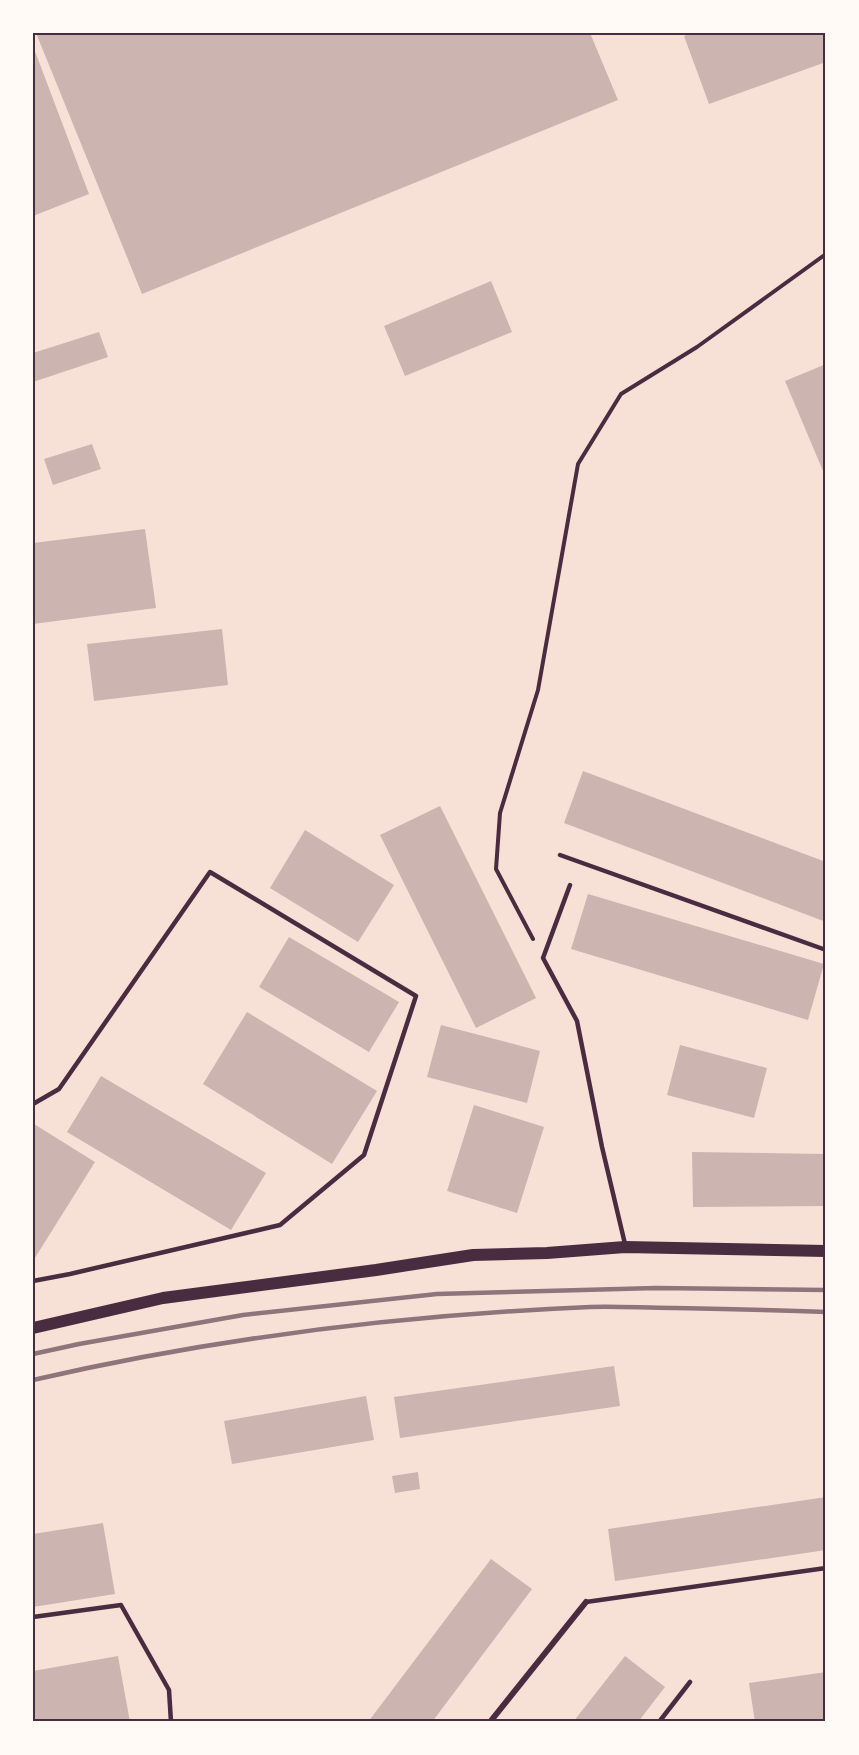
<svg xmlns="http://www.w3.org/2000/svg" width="859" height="1755" font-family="'Fira Sans Condensed',sans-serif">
	<rect width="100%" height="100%" fill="#f7e1d7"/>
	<!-- building -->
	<path fill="#ccb4b1" d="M36,33H590L618,100L142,294Z
		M691,33H826V62L709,104L684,36Z
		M33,46L89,194L33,216Z
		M491,281L512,332L405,376L384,326Z
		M99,332L108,357L33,382V353Z
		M826,364V478L785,381Z
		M92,444L101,469L53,485L44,459Z
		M145,529L156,608L33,624V543Z
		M222,629L228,685L94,701L87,644Z
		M583,771L826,862V922L564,823Z
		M440,806L536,998L476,1028L380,835Z
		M305,830L394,885L358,942L270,888Z
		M588,894L824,964L808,1020L571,949Z
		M289,937L399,1002L369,1052L259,987Z
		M247,1012L377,1091L332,1164L203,1084Z
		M441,1025L540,1051L527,1103L427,1077Z
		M680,1045L767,1068L754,1118L667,1095Z
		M101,1076L266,1173L231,1230L67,1132Z
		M474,1105L544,1127L517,1213L447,1191Z
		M34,1124L95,1162L33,1261V1126Z
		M692,1152L826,1154V1206L693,1207Z
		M614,1366L620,1406L400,1438L394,1397Z
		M366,1396L374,1440L232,1464L224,1421Z
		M418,1472L420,1489L395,1493L392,1476Z
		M826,1497V1550L615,1581L608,1529Z
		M103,1523L115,1594L33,1607V1534Z
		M491,1559L532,1589L432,1722H368Z
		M118,1656L130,1722H33V1671Z
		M625,1656L665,1687L638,1722H573Z
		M826,1672V1722H755L749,1683Z"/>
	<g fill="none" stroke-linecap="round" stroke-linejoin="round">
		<!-- path -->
		<path stroke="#4a2c40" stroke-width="4" d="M533,939L496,869L500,813L538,690L578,464L621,394L697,347L826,254"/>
		<!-- service -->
		<path stroke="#4a2c40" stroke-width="4.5" d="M560,855L826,950
			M570,885L543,958L577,1021L602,1147L625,1244
			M33,1104L59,1089L210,872L416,996L364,1155L280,1225L70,1274L33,1281
			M586,1602L826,1568
			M33,1617L121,1605L169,1690L171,1722
			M659,1722L690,1682"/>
		<!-- minor -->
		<path stroke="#4a2c40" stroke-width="6" d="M490,1722L586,1602"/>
		<!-- secondary -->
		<path stroke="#4a2c40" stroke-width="12" d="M33,1328L163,1298L376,1270L473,1255L547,1253L625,1247L826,1251"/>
		<!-- rail -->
		<path stroke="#8f747c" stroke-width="4.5" d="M33,1354L79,1344L243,1315L437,1294L656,1288L826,1290
			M33,1380C215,1338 403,1315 590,1307C617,1306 645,1308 672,1308C723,1309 775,1310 826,1312"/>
	</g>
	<!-- border -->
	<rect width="859" height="1755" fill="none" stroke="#fffaf5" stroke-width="69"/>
	<rect x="34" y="34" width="790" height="1686" fill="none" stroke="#4a2c40" stroke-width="2"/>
</svg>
